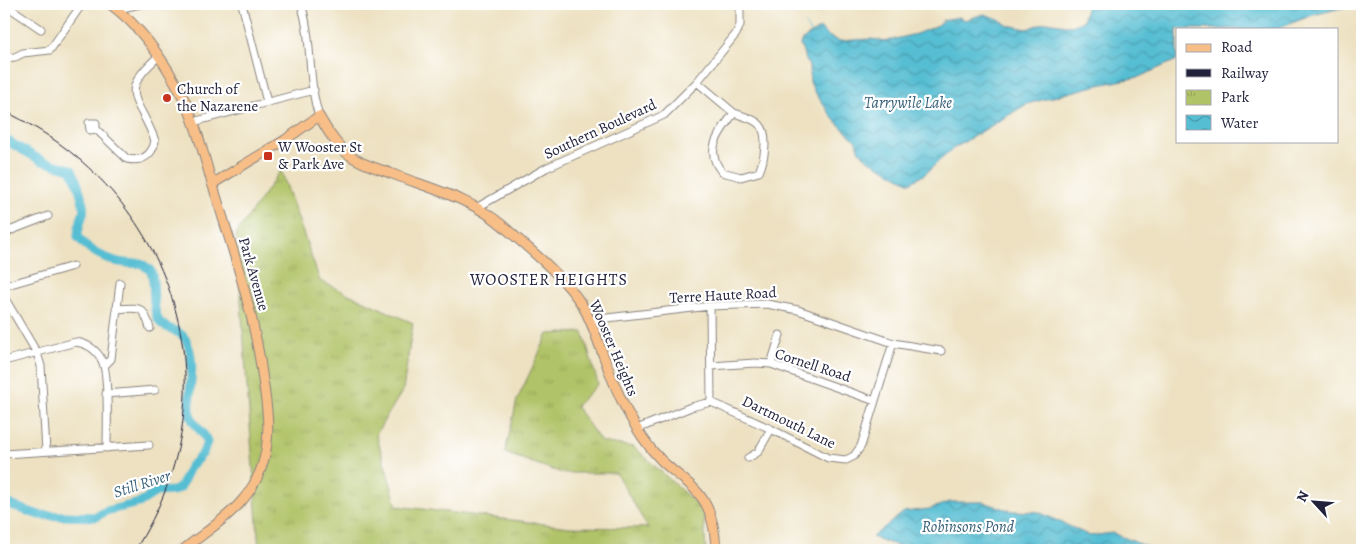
<svg xmlns="http://www.w3.org/2000/svg" width="1366" height="554" font-family="Alegreya,serif">
	<defs>
		<pattern id="park-tufts" width="24" height="20" patternUnits="userSpaceOnUse" patternTransform="scale(1.25)"><rect width="24" height="20" fill="#b1c367"/><path d="M3 7l-1-3M5 7V3M7 7l1-3M15 17l-1-3M17 17v-4M19 17l1-3" fill="none" stroke="#98a75a"/></pattern>
		<pattern id="water-waves" width="16" height="10" patternUnits="userSpaceOnUse" patternTransform="scale(1.25)"><rect width="16" height="10" fill="#56bed3"/><path d="M0 5q4-4 8 0t8 0" fill="none" stroke="#479aac"/></pattern>
	</defs>
	<rect width="100%" height="100%" fill="#fff"/>
	<filter id="ink" filterUnits="userSpaceOnUse"><feTurbulence type="fractalNoise" baseFrequency=".02" numOctaves="2"/><feDisplacementMap in="SourceGraphic" scale="10" xChannelSelector="R" yChannelSelector="G"/><feConvolveMatrix kernelMatrix="1 2 1 2 8 2 1 2 1" color-interpolation-filters="sRGB"/></filter>
	<filter id="wash" filterUnits="userSpaceOnUse"><feTurbulence type="fractalNoise" baseFrequency=".0096" numOctaves="4" result="noise"/><feDisplacementMap in="SourceGraphic" scale="20" xChannelSelector="R" yChannelSelector="G"/><feGaussianBlur stdDeviation="1.12" result="paint"/><feColorMatrix in="noise" values="0 0 0 0 0 0 0 0 0 0 0 0 0 0 0 0 0 1.4 0 .05"/><feComposite in="paint" operator="in"/></filter>
	<g filter="url(#wash)">
		<rect width="100%" height="100%" fill="#ede1c1"/>
		<!-- park -->
		<path fill="url(#park-tufts)" stroke="#6a7251" d="M281,170L320,281L413,323L403,390L376,434L397,506L569,527L648,528L616,473H562L505,453L517,400L548,334L583,332L598,384L576,406L601,442L634,447L703,510L706,550H259L236,234Z"/>
		<!-- water -->
		<path fill="url(#water-waves)" stroke="#3c7087" d="M1087,4H1357L1313,15L1276,29H1177V60L1139,77L1094,86L1027,104L951,150L925,174L910,183L870,161L859,151L856,141L834,120L814,91L810,82L809,67L800,45L801,41L820,28L828,36L839,41L870,39L887,41L916,34L936,26L943,20L959,17L965,20L984,14L999,19L1007,25L1027,29L1047,22L1072,26L1083,21Z
			M950,502H983L1012,511L1039,512L1090,536L1113,533L1155,550H909L872,537L904,512L929,509Z"/>
		<g fill="none" stroke-linecap="round" stroke-linejoin="round">
			<!-- stream -->
			<path stroke="#56bed3" stroke-width="1" d="M805,24L811,33"/>
			<!-- river -->
			<path stroke="#56bed3" stroke-width="9" d="M4,139L42,161L71,169C76,177 86,206 83,214C80,223 78,227 78,237C92,255 118,266 141,263L151,271C156,286 151,302 157,317C162,331 180,328 186,340C199,367 185,392 191,416C193,426 205,432 207,442L203,453L190,467L180,488L173,491L156,492L139,503L106,511L96,517L39,515L13,506L4,500"/>
		</g>
	</g>
	<g filter="url(#ink)">
		<g fill="none" stroke-linecap="round" stroke-linejoin="round">
			<!-- minor casing -->
			<g stroke="#88827e" stroke-width="9">
				<path id="minor" d="M4,4L41,29
					M242,4L267,102
					M301,4C313,40 307,80 319,116
					M819,4L821,6L827,4
					M118,9L140,4
					M4,58L15,57L23,53L50,50L82,4
					M697,82L734,113
					M734,113C742,116 754,118 760,125C769,135 764,161 759,172L741,177L722,172C703,150 720,132 734,113Z
					M193,122L314,90
					M96,129L90,130L89,123H96V129L127,159C142,162 152,156 155,141C140,98 115,94 159,56
					M478,207L546,168L664,115L697,82L736,34L740,25V4
					M4,233L48,216
					M4,286L73,266
					M4,297L37,353L41,366L46,451
					M116,309C139,308 143,304 150,328
					M590,320L710,306L767,304L798,310L893,343L941,351
					M4,361L76,342C89,344 100,352 104,366C109,384 107,428 107,448
					M771,364L780,335
					M104,366L111,359L120,283
					M711,366L755,363L771,364L875,401
					M106,394L155,390
					M711,402L771,429L828,458L846,460L854,456L861,446L893,343
					M637,429L691,407L711,402L710,306
					M4,454L149,445
					M748,458L758,452L771,429"/>
			</g>
			<!-- major casing -->
			<g stroke="#88827e" stroke-width="11">
				<path id="major" d="M110,4C143,28 166,63 184,99C198,127 204,159 214,189C234,254 254,312 263,380C267,406 271,433 264,459C253,504 216,523 183,550
					M212,184L285,140L319,116C327,130 336,145 349,155C361,164 376,168 390,173C428,188 471,198 502,225C528,248 564,276 582,305C592,321 597,340 604,357C614,386 626,413 643,438C676,488 713,477 716,550"/>
			</g>
			<!-- minor -->
			<use href="#minor" stroke="#fff" stroke-width="7"/>
			<!-- major -->
			<use href="#major" stroke="#f7be88" stroke-width="9"/>
			<!-- rail -->
			<path stroke="#22223b" stroke-width="1" d="M4,111C175,191 239,389 135,550"/>
		</g>
	</g>
	<!-- markers -->
	<g fill="#c8321e" stroke="#fff" stroke-width="2">
		<circle cx="167" cy="98" r="5"/>
		<rect x="263" y="151" width="10" height="10" rx="2.5"/>
	</g>
	<g text-anchor="middle" dominant-baseline="central" stroke-width="4.5" stroke-linejoin="round" paint-order="stroke">
		<!-- poi labels -->
		<g font-size="15" fill="#22223b" stroke="#fff" text-anchor="start">
			<text x="177" y="89">Church of<tspan x="177" dy="17">the Nazarene</tspan></text>
			<text x="278" y="147">W Wooster St<tspan x="278" dy="17">&amp; Park Ave</tspan></text>
		</g>
		<!-- street labels -->
		<g font-size="15" fill="#22223b" stroke="#fff">
			<text transform="translate(600 129) rotate(-25)">Southern Boulevard</text>
			<text transform="translate(254 274) rotate(74)">Park Avenue</text>
			<text transform="translate(723 295) rotate(-3)">Terre Haute Road</text>
			<text transform="translate(614 348) rotate(67)">Wooster Heights</text>
			<text transform="translate(813 365) rotate(18)">Cornell Road</text>
			<text transform="translate(789 422) rotate(26)">Dartmouth Lane</text>
		</g>
		<!-- water labels -->
		<g font-size="16" font-style="italic" fill="#376078" stroke="#fff">
			<text x="908" y="103">Tarrywile Lake</text>
			<text transform="translate(142 484) rotate(-18)">Still River</text>
			<text x="968" y="527">Robinsons Pond</text>
		</g>
		<!-- neighbourhood labels -->
		<g font-size="16" letter-spacing="1" fill="#22223b" stroke="#fff">
			<text x="549" y="280">WOOSTER HEIGHTS</text>
		</g>
	</g>
	<!-- margin -->
	<rect width="1366" height="554" fill="none" stroke="#fff" stroke-width="20"/>
	<!-- legend -->
	<rect x="1176" y="28" width="162" height="115" fill="#ffffff" stroke="#a7a7b1"/>
	<rect x="1186" y="44" width="25" height="8" fill="#f7be88" stroke="#a7a7b1"/>
	<text x="1221" y="52" font-size="15" fill="#22223b">Road</text>
	<rect x="1186" y="69" width="25" height="8" fill="#22223b" stroke="#a7a7b1"/>
	<text x="1221" y="78" font-size="15" fill="#22223b">Railway</text>
	<rect x="1186" y="90" width="25" height="15" fill="url(#park-tufts)" stroke="#a7a7b1"/>
	<text x="1221" y="102" font-size="15" fill="#22223b">Park</text>
	<rect x="1186" y="115" width="25" height="15" fill="url(#water-waves)" stroke="#a7a7b1"/>
	<text x="1221" y="128" font-size="15" fill="#22223b">Water</text>
	<!-- north arrow -->
	<g transform="translate(1314 502) rotate(296)" stroke="#ffffff" stroke-width="4" paint-order="stroke">
	<path d="M0-4L9 19L0 12L-9 19Z" fill="#22223b"/>
	<text y="-8" font-size="14" font-weight="bold" text-anchor="middle" fill="#22223b">N</text>
	</g>
</svg>
